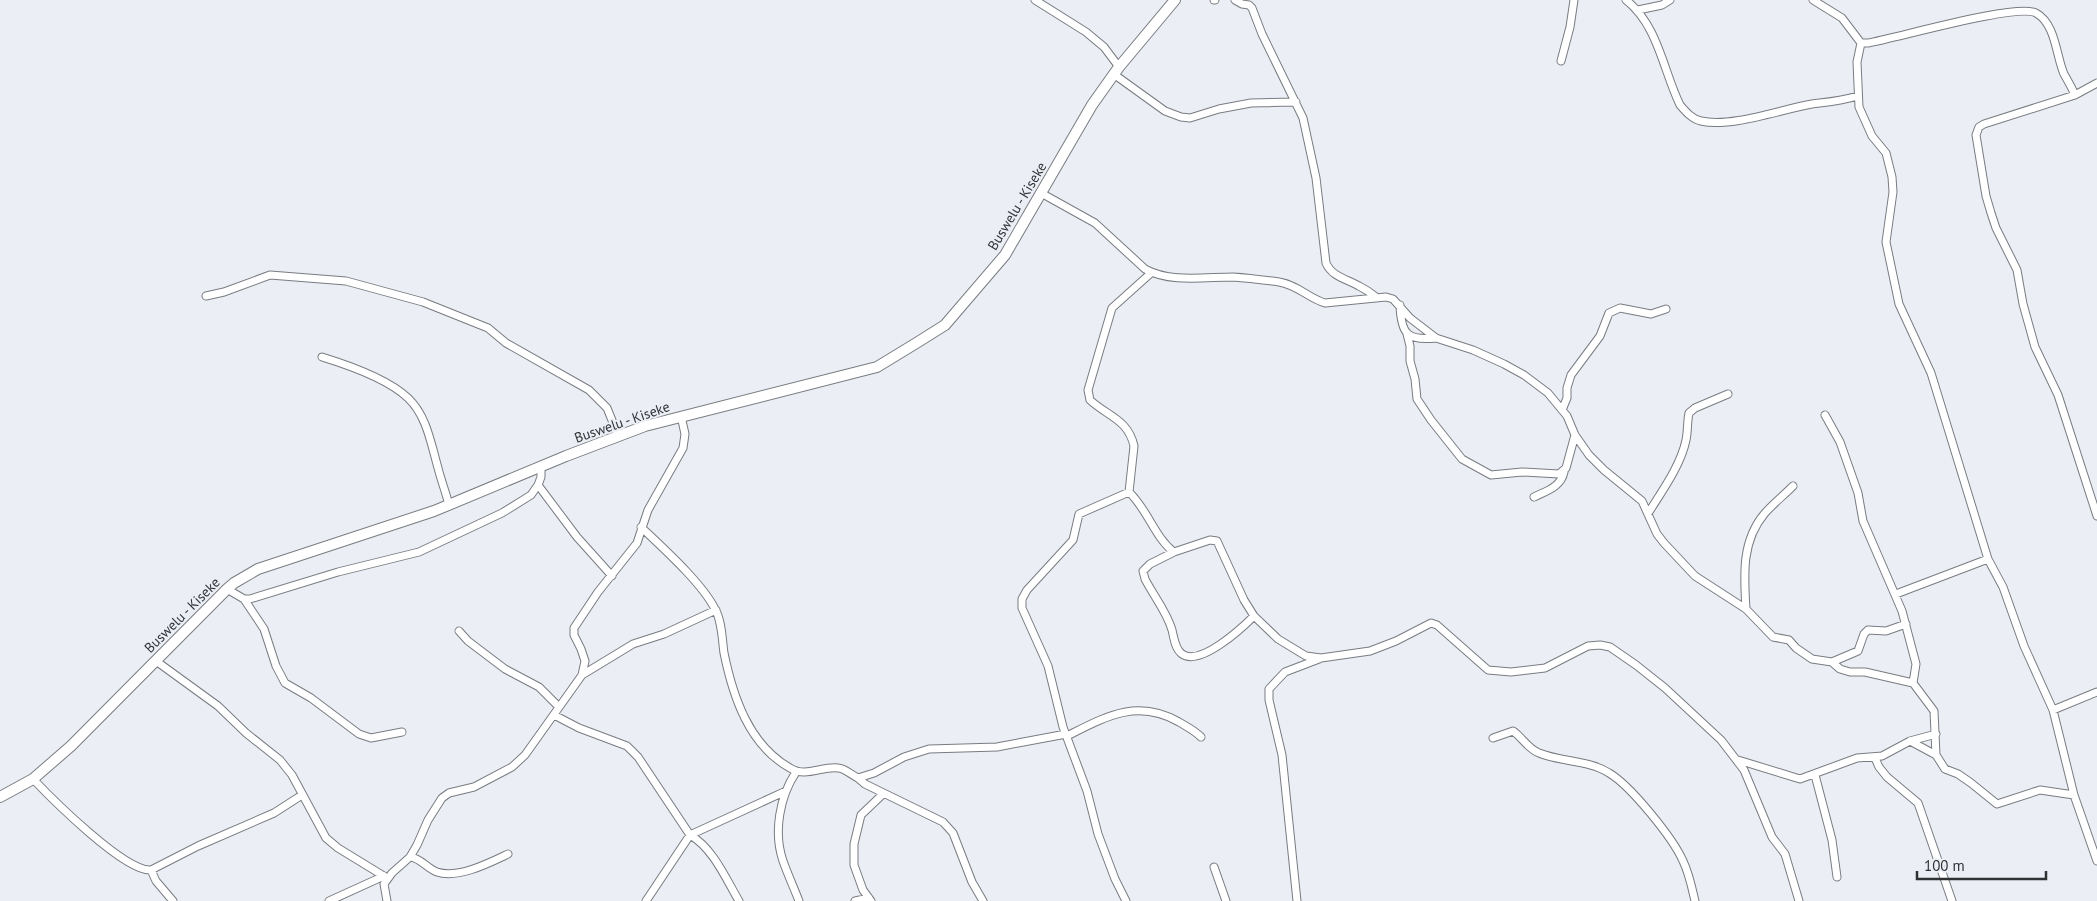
<svg xmlns="http://www.w3.org/2000/svg" width="2097" height="901" font-family="'PT Sans',sans-serif">
	<rect width="100%" height="100%" fill="#ebeff5"/>
	<g fill="none" stroke-linecap="round" stroke-linejoin="round">
		<!-- minor casing -->
		<g stroke="#787c81" stroke-width="9">
			<path id="minor" d="M1035,0L1086,32L1104,47L1119,67
				M1214,0H1215
				M1235,0L1242,4L1249,5L1252,8L1262,34L1303,118L1316,178L1326,263C1332,277 1347,279 1359,286C1365,289 1371,293 1376,297
				M1626,0C1658,25 1663,70 1680,105C1686,112 1692,119 1701,121C1731,128 1782,109 1812,104C1828,102 1842,101 1857,96
				M1813,0L1842,18L1861,43H1868C1897,38 2017,3 2036,13C2056,24 2056,56 2064,74C2068,81 2072,88 2075,95
				M1638,10L1662,5L1670,0
				M1861,43L1857,62L1859,107L1872,136L1886,153L1892,177L1893,192L1886,242L1899,304L1931,373L1988,559L2003,587L2024,646L2053,710L2074,795
				M1561,61L1570,27L1574,0
				M1115,75L1165,111L1181,117L1190,118L1219,109L1251,103L1296,102
				M2097,83L2075,95L1984,124L1979,127L1976,135L1986,196L1991,213L1996,228L2017,270L2023,304L2035,347L2058,395L2097,516
				M1041,193L1095,223L1145,269C1170,283 1205,277 1233,277C1248,278 1264,280 1279,282C1298,285 1308,298 1325,303L1386,297L1393,299L1410,318L1436,338L1473,350L1504,364L1524,375L1548,393L1567,416L1575,435L1589,455L1604,470L1642,501L1657,534L1664,543L1695,576L1746,609L1773,637L1789,640L1796,648L1812,659L1832,662L1840,669L1850,672H1865L1913,683L1934,711L1936,755L1945,769L1958,774L1971,783L1997,804L2040,790L2074,795L2097,861
				M206,296L224,292L270,275L346,281L423,302L488,328L506,343L589,390L607,408L618,435
				M1400,305C1401,334 1407,341 1436,338
				M1407,334L1410,346V361L1415,379L1417,399L1431,420L1462,459L1491,475L1522,472L1559,474L1566,468L1575,435
				M322,357C348,365 388,379 408,398C427,416 431,444 438,468C441,480 446,493 449,505
				M1562,410L1567,398V388L1571,375L1600,336L1609,313L1620,308L1651,314L1666,309
				M1825,415L1840,442L1858,493L1863,521L1902,611L1916,664L1913,683
				M538,485L577,537L612,576
				M1129,492C1148,510 1155,538 1174,552L1210,540L1217,541L1244,600L1254,616L1278,639L1306,656L1321,658L1370,651L1396,641L1431,623L1437,625L1488,670L1511,672L1545,668L1588,646L1600,645L1610,647L1636,665L1665,688L1721,740L1744,770L1772,837L1785,854L1799,901
				M1534,497C1546,491 1561,487 1564,472
				M1649,512C1662,491 1681,465 1686,440C1688,431 1687,422 1689,413L1695,408L1728,394
				M641,527C663,548 702,583 715,609C722,621 722,639 724,653C733,697 749,745 790,768C806,778 821,766 838,768C845,768 851,775 858,778L874,773L904,757L929,749L997,747L1066,734
				M1174,552L1150,564L1143,571L1145,579C1153,595 1167,612 1172,630C1174,638 1175,649 1182,654C1200,667 1242,628 1254,616
				M227,589L244,599H250L338,572L419,552L502,513L523,500L531,495L538,485L541,477V467
				M1896,594L1988,559
				M244,599L264,629L276,666L285,683L311,698L359,734L371,738L402,732
				M1746,609C1744,576 1741,541 1765,513C1773,504 1784,495 1793,486
				M459,631L468,641L505,669L539,687L559,707
				M156,661L218,706L246,733L280,760L292,775L326,838L338,848L387,878
				M1832,662L1858,651L1864,634L1868,630L1886,631L1906,624
				M582,675L633,644L664,634L716,610
				M2053,710L2097,692
				M554,715L579,728L627,746L638,757L690,835C713,848 726,879 739,901
				M1067,736C1105,717 1137,698 1179,722C1187,727 1194,730 1201,737
				M1493,738L1513,731C1522,737 1528,749 1539,753C1561,762 1589,760 1609,773C1630,785 1673,838 1683,861C1689,873 1692,888 1695,901
				M1910,741L1936,755
				M1875,758L1879,767L1887,777L1918,803L1952,901
				M1738,760L1800,779L1857,758L1882,756L1910,741L1936,734
				M796,772C780,796 773,832 783,861C788,875 794,888 799,901
				M1815,775L1832,840L1837,877
				M858,778L865,784L943,822L953,833L972,882L983,901
				M33,779C52,799 125,872 151,870L198,846L274,813L302,795
				M410,857C421,858 426,868 437,872C458,879 489,863 508,854
				M1214,867L1226,901
				M151,870L156,881L173,901
				M329,901L384,876
				M387,901L384,884L392,873L410,857L417,845L428,820L442,798L449,793L474,787L512,767L525,755L582,675L585,661L581,649L574,635V628L598,592L637,543L648,510L683,448L685,434L681,416
				M646,901L690,835L786,791
				M855,901L869,898
				M871,901L863,890L854,865V844L861,815L883,794
				M1126,901L1115,879L1098,834L1087,791L1063,727L1048,666L1022,608V599L1027,590L1073,540L1079,514L1129,492L1134,446C1128,419 1107,416 1090,400L1088,390L1112,308L1151,273
				M1297,901L1282,755L1269,700V689L1285,672L1319,659"/>
		</g>
		<!-- secondary casing -->
		<g stroke="#787c81" stroke-width="12">
			<path id="secondary" d="M0,797L33,779L71,746L227,589L234,583L258,569L434,511L566,456L645,426L877,367L918,342L945,325L1005,255L1092,105L1119,67L1175,0"/>
		</g>
		<!-- minor -->
		<use href="#minor" stroke="#fff" stroke-width="7"/>
		<!-- secondary -->
		<use href="#secondary" stroke="#fff" stroke-width="10"/>
	</g>
	<g text-anchor="middle" dominant-baseline="central" stroke-width="4" stroke-linejoin="round" paint-order="stroke">
		<!-- street labels -->
		<g font-size="14" fill="#2f3133" stroke="#ebeff5">
			<text transform="translate(1017 206) rotate(-59)">Buswelu - Kiseke</text>
			<text transform="translate(622 422) rotate(-19)">Buswelu - Kiseke</text>
			<text transform="translate(182 615) rotate(-45)">Buswelu - Kiseke</text>
		</g>
	</g>
	<!-- scale -->
	<path d="M1917 871v8h129v-8" fill="none" stroke="#2f3133" stroke-width="2.5"/>
	<text x="1924" y="871" font-size="15" fill="#2f3133" stroke="#ebeff5" stroke-width="4" paint-order="stroke">100 m</text>
</svg>
